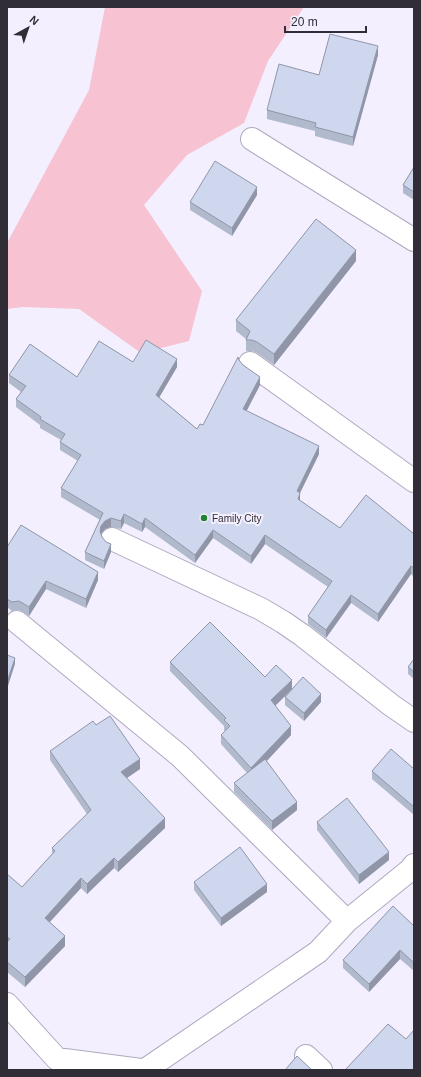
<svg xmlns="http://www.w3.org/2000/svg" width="421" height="1077" font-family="Arial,sans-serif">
	<rect width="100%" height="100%" fill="#f3effe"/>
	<!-- green -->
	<path fill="#f7c3d2" d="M105,7H304L268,61L244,123L187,155L144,205L202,291L189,341L141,353L79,309L23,307L7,309V243L89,90Z"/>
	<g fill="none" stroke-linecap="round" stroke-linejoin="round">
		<!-- minor casing -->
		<g stroke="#afa9bf" stroke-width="24">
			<path id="minor" d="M252,139L414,240
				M250,363L414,481
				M112,539L261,609L283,622L302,635L391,705L414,721
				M17,622L180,756L347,921L410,870L414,865
				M7,1004L57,1059L141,1070
				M306,1056L321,1070
				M145,1070L318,952L347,921"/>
		</g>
		<!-- minor -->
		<use href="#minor" stroke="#fff" stroke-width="22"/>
	</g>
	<!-- wall -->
	<path fill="#b1b9cd" d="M378,55L353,146L315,136V131L267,119V110L319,75Z
		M414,167V200L403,193V185Z
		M257,195L232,236L190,210V202Z
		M356,261L274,365L257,353L252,351H246V339L236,331V320Z
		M239,360L260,385L246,411L319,454L300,493V501L340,528L414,534V577L411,574L378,622L351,603L326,638L308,624V616L328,587L265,544L251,564L213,538L195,563L145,527L142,532L124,523L121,529L111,527L105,529L101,534L102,537L111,552L104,569L85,560V552L100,520L61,497V488L78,461L60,450V442L61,440L40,428V425L16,407V399L21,392L9,383V375L77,377L133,362L177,367L159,397L197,429L203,425Z
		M7,547L98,580L86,608L46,589L29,616L19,610L12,611L7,607Z
		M414,659V679L408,674V667Z
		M170,662L265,677L321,702L304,721L285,705V697L291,690L275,706L291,735L266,761L297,810L272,830L234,792V783L247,773L221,744V735L225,731L224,730V726L170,671Z
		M96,725L140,769L127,778L165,828L118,872L114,868L87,894L81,888L50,922L65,946L25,987L7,972V874L22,887L52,854V848L87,814L50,760V751Z
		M414,769V815L372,779V771Z
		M317,822L389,860L359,884L317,830Z
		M194,882L267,892L221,926L194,890Z
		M414,926V971L400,959L369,992L343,968V960Z"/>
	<!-- shaded-wall -->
	<path fill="#9096a7" d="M378,46V55L353,146V137Z
		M257,187V195L232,236V228Z
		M356,250V261L274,365V354Z
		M177,359V367L156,403V395Z
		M260,377V385L243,418V409Z
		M319,446V454L297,499V491Z
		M300,493V501L298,499Z
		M124,514V523L121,529V521Z
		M111,518V527L105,529L101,534L100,531L101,526L105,521Z
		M145,518V527L142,532V524Z
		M213,530V538L195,563V555Z
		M265,535V544L251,564V556Z
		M111,544V552L104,569V561Z
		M411,566V574L378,622V614Z
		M98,572V580L86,608V599Z
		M46,581V589L29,616V607Z
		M351,595V603L326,638V630Z
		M15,658V664L7,689V682Z
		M292,680V689L271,710V700Z
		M321,694V702L304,721V713Z
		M291,726V735L251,778V768Z
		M140,759V769L121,782V772Z
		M297,802V810L272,830V821Z
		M165,818V828L118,872V862Z
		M8,834V844L7,845V835Z
		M389,852V860L359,884V875Z
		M114,858V868L87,894V884Z
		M81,878V888L45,927V918Z
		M267,884V892L221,926V918Z
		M65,936V946L25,987V977Z
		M400,950V959L369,992V984Z"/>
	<!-- building -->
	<path fill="#ced7ee" stroke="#9096a7" d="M330,34L378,46L353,137L315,127L316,123L267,110L279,64L319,75Z
		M215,161L257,187L232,228L190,202Z
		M414,167V192L403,185Z
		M316,219L356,250L274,354L257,342L252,340H246L250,331L236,320Z
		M146,340L177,359L156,395L197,429L200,424L203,425L238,357L239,360L243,365L260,377L243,409L319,446L297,491L300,493L298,499L340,528L366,495L414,534V568L411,566L378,614L351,595L326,630L308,616L332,581L265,535L251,556L213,530L195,555L145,518L142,524L124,514L121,521L111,518L105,521L101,526L100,531L102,537L106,542L111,544L104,561L85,552L103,513L61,488L81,455L60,442L65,434L40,419L41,417L16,399L26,386L9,375L30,344L77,377L99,341L133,362Z
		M21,525L98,572L86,599L46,581L29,607L19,601L12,602L7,599V547Z
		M210,622L265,677L276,665L292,680L271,700L291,726L251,768L221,735L230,726L224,720L226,718L170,662Z
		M7,655L15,658L7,682Z
		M414,659V672L408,667Z
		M303,677L321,694L304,713L285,697Z
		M110,716L140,759L121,772L165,818L118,862L114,858L87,884L81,878L45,918L65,936L25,977L7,962V942L10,939L7,937V874L22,887L55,851L52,848L91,810L50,751L93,721L96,725Z
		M391,749L414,769V807L372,771Z
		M265,759L297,802L272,821L234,783Z
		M347,798L389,852L359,875L317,822Z
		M240,847L267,884L221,918L194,882Z
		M393,906L414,926V963L400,950L369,984L343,960Z
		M388,1024L406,1039L414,1030V1070H345Z
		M297,1056L312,1070H313H285Z"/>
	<!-- markers -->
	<circle fill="#238335" stroke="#f3effe" stroke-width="1.5" cx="204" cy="518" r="4"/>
	<g text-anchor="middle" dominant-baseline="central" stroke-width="4" stroke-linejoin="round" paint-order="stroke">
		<!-- poi labels -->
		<g font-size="10" fill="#302d36" stroke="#f3effe" text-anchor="start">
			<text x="212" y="518">Family City</text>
		</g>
	</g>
	<!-- border -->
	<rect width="421" height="1077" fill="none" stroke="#302d36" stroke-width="16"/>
	<!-- north arrow -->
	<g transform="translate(28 28) rotate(40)" stroke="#f3effe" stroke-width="3" paint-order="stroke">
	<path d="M0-3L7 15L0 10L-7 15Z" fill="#302d36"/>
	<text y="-6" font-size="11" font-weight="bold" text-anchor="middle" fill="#302d36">N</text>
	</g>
	<!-- scale -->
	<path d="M285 26v6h81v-6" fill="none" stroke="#302d36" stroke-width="2"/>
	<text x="291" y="26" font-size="12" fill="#302d36" stroke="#f3effe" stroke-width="3" paint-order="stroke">20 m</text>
</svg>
